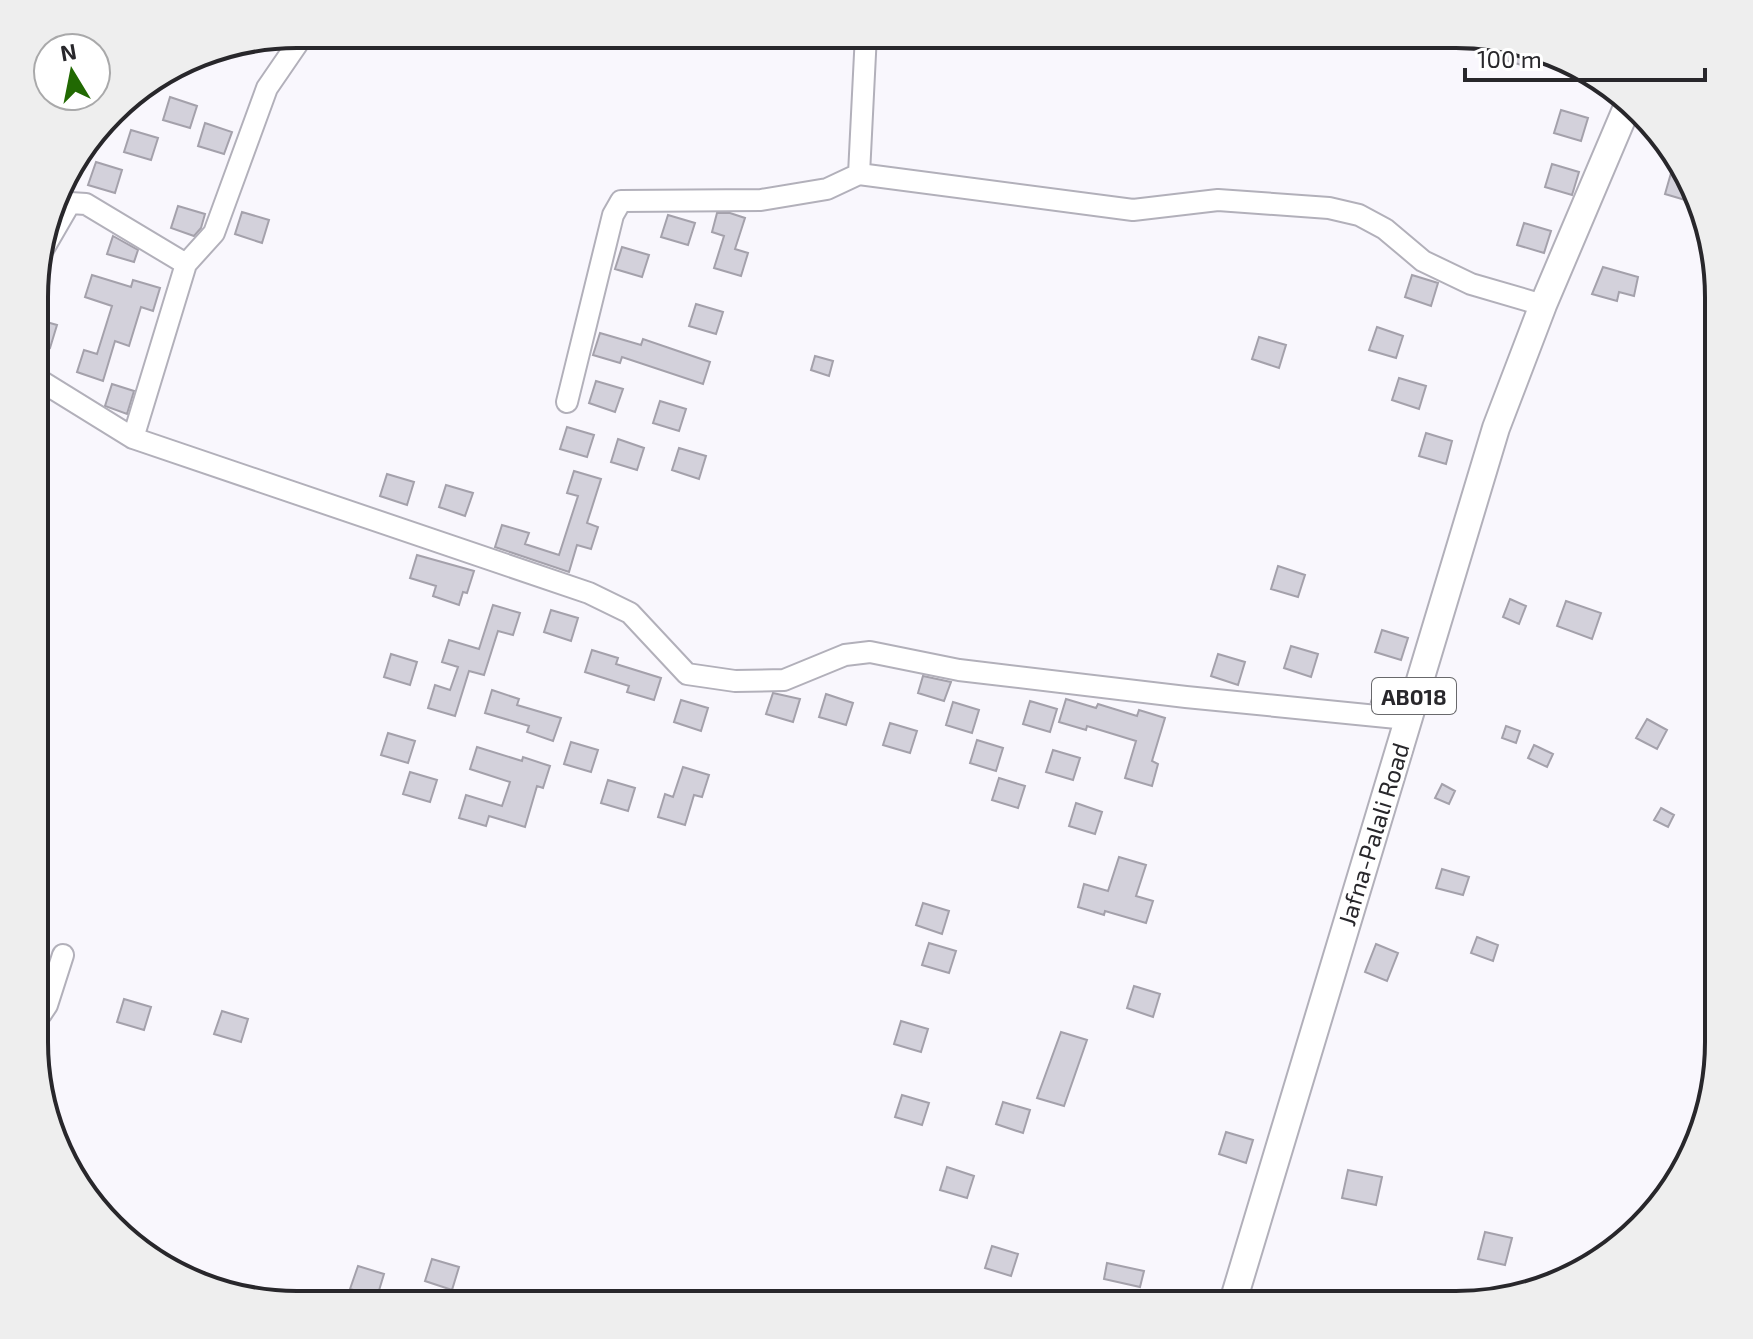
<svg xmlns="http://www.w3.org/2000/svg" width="1753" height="1339" font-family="'Exo 2',sans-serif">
	<rect width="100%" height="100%" fill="#f9f7fd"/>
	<!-- building -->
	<path fill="#d3d1db" stroke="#a4a1ab" stroke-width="2" d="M1503,42L1531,48L1525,66L1498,58Z
		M170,97L197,106L190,128L163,120Z
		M1561,110L1588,118L1581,141L1554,133Z
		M205,123L232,132L224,154L198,146Z
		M131,130L158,138L151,160L124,152Z
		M96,162L122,170L115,193L88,185Z
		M1552,164L1579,172L1572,195L1545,187Z
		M1671,173L1692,181L1695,193L1692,202L1665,194Z
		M178,206L205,214L201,228L194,236L171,228Z
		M242,212L269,220L262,243L235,234Z
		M717,213H730L745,218L735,249L748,253L741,276L714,268L724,236L712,232Z
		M668,215L695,223L688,245L661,237Z
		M1524,223L1551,231L1544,253L1517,245Z
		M113,236L138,250L134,262L107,254Z
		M622,247L649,255L642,277L615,269Z
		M1603,267L1638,277L1634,296L1619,292L1617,301L1592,294Z
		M92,275L131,287L133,280L160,288L153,311L141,307L129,346L115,341L103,381L77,372L84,350L97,354L112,306L85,297Z
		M1412,275L1438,283L1431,306L1405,297Z
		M696,304L723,312L716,334L689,326Z
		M36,319L57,325L50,348L36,344Z
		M1377,327L1403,336L1396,358L1369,350Z
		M600,333L641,345L643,339L710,362L703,384L622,357L620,363L593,355Z
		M1259,337L1286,345L1279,368L1252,359Z
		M815,356L833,361L829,376L811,370Z
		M1399,378L1426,386L1419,409L1392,400Z
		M596,381L623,389L615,412L589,403Z
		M112,384L134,391L127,414L105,406Z
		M660,401L686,409L679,431L653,423Z
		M567,427L594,435L587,457L560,449Z
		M1426,433L1452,441L1446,464L1419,456Z
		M618,439L644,448L637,470L611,462Z
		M679,448L706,456L699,479L672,470Z
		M574,471L601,479L587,523L598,527L591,549L577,545L569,572L495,547L502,525L529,533L525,544L559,555L578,496L567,493Z
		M387,474L414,482L407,505L380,496Z
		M446,485L473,493L465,516L439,507Z
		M417,555L474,571L467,593L463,592L459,605L433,596L436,586L410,578Z
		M1278,566L1305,575L1298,597L1271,589Z
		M1510,599L1526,606L1519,624L1503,617Z
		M1566,601L1601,613L1592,639L1557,626Z
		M493,605L520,613L513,635L498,631L484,675L469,671L455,716L428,708L435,685L450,690L458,667L442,662L449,640L479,649Z
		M551,610L578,618L571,641L544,632Z
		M1382,630L1408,638L1401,660L1375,652Z
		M1291,646L1318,654L1311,677L1284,668Z
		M592,650L618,658L616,664L661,678L654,700L627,692L629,686L585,672Z
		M391,654L417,662L410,685L384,677Z
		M1218,654L1245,662L1238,685L1211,676Z
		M923,676L951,682L944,701L918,693Z
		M1378,680L1401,687L1396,705L1371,702Z
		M492,690L519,699L517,705L561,718L553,741L527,732L529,726L485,713Z
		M773,693L800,699L793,722L766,714Z
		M826,694L853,703L846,725L819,717Z
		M1066,699L1096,708L1098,704L1137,716L1139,710L1165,718L1152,761L1158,764L1152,786L1125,778L1136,741L1087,726L1086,730L1059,722Z
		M681,700L708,708L701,731L674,722Z
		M1030,701L1057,709L1050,732L1023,724Z
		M953,702L979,710L972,733L946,725Z
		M1647,719L1667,730L1657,749L1636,738Z
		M890,723L917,731L910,753L883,745Z
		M1506,726L1520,731L1516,743L1502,738Z
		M388,733L415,741L408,763L381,755Z
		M977,740L1003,748L996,771L970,763Z
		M571,742L598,750L591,772L564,764Z
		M1534,745L1553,754L1547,767L1528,758Z
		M477,747L522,761L523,757L550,766L543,788L537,786L525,827L489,816L486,826L459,818L466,795L502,806L510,782L470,769Z
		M1053,750L1080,758L1073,780L1046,772Z
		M683,767L709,775L702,797L694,795L685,825L658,817L665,794L673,797Z
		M410,772L437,780L430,802L403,794Z
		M999,778L1025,786L1018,808L992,800Z
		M608,780L635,788L628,811L601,803Z
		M1442,784L1455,791L1449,804L1435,798Z
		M1076,803L1102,812L1095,834L1069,826Z
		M1661,808L1674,815L1668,827L1654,820Z
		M1119,857L1146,865L1136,896L1153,901L1146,923L1105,911L1104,915L1078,907L1084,884L1108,891Z
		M1442,869L1469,877L1463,895L1436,888Z
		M923,903L949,911L942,934L916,925Z
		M1477,937L1498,945L1493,961L1471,953Z
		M929,943L956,951L949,973L922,965Z
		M1376,944L1398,953L1387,981L1365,972Z
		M1134,986L1160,994L1153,1017L1127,1008Z
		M124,999L151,1007L144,1030L117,1022Z
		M222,1011L248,1019L241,1042L214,1034Z
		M901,1021L928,1029L921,1052L894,1044Z
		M1061,1032L1087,1040L1064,1106L1037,1098Z
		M902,1095L929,1103L922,1125L895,1117Z
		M1003,1102L1030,1110L1023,1133L996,1124Z
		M1226,1132L1253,1140L1246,1163L1219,1154Z
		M947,1167L974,1176L967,1198L940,1190Z
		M1348,1170L1382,1177L1376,1205L1342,1198Z
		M1485,1232L1512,1238L1505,1265L1478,1259Z
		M992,1246L1018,1254L1011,1276L985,1268Z
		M432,1259L459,1267L452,1290L425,1281Z
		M1107,1263L1144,1271L1140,1287L1104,1279Z
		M358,1266L384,1274L377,1297L350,1289Z"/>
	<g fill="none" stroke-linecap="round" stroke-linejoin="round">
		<!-- minor casing -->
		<g stroke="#b2b0ba" stroke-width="24">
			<path id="minor" d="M859,174L866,34
				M37,260L70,203L86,204L186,264
				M36,378L133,438L589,593L630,613L687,674L735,681L784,680L845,655L870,652L959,670L1186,697L1407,719
				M567,402L613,215L621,201L761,200L827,189L859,174L1133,210L1218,200L1329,208L1359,215L1385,229L1423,261L1471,284L1543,305
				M133,438L186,264L214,233L267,88L304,34
				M35,1014H41L47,1005L63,955"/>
		</g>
		<!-- major casing -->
		<g stroke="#b2b0ba" stroke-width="30">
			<path id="major" d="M1232,1305L1496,428L1543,305L1630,100"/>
		</g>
		<!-- minor -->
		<use href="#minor" stroke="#fff" stroke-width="20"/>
		<!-- major -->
		<use href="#major" stroke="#fff" stroke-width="26"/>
	</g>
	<g text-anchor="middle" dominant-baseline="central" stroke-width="7" stroke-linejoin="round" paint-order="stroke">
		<!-- shield labels -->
		<rect fill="#fff" stroke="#68686b" stroke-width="2" x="1372" y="678" width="84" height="36" rx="6"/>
		<g font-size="22" font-weight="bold" fill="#28272b">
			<text x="1414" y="696">AB018</text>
		</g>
		<!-- street labels -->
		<g font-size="24" fill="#28272b" stroke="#fff">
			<text transform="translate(1373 834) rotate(-73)">Jafna-Palali Road</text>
		</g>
	</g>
	<!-- crop -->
	<path d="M0 0H1753V1339H0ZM297 48H1456A249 249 0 0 1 1705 297V1042A249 249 0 0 1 1456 1291H297A249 249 0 0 1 48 1042V297A249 249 0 0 1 297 48Z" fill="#eee" fill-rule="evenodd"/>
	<path fill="none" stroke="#28272b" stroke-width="4" d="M297 48H1456A249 249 0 0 1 1705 297V1042A249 249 0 0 1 1456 1291H297A249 249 0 0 1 48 1042V297A249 249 0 0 1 297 48Z"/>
	<!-- north arrow -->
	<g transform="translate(72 72) rotate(350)"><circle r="38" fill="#ffffff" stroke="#a9a9aa" stroke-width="2"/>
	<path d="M0-6L14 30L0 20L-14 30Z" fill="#216902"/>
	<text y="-12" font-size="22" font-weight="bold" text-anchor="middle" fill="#28272b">N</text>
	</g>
	<!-- scale -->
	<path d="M1465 68v12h240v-12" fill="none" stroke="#28272b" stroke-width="4"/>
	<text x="1477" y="68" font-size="24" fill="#28272b" stroke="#ffffff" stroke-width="6" paint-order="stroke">100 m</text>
</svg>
